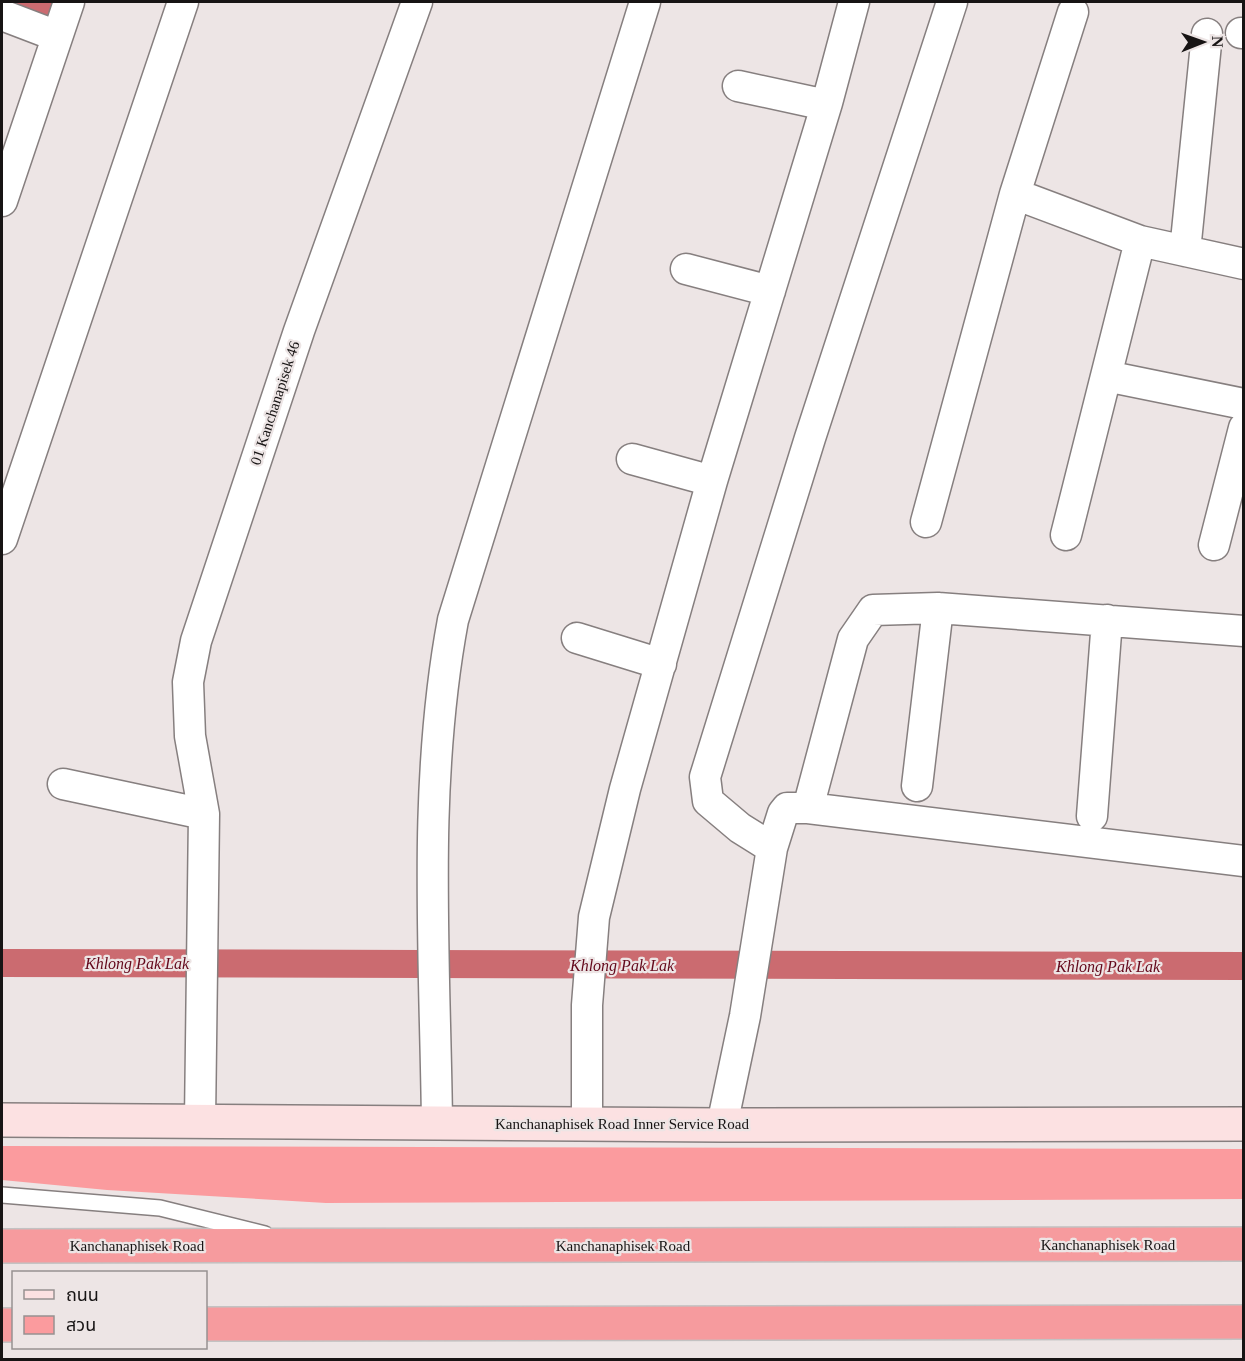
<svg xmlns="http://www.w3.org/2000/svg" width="1245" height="1361" font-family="'Times New Roman','Noto Sans Thai',serif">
	<rect width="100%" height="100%" fill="#ede5e5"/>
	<!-- green -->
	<path fill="#fb9b9e" d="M2,1146L1243,1149L1244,1199L326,1203L107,1190L2,1180Z"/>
	<!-- water -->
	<path fill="#cb6b70" d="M8,2H61L55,18Z"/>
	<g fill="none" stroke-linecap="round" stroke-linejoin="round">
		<!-- canal -->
		<path stroke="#cb6b70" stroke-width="28" d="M2,963L1244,966"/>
		<!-- service casing -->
		<g stroke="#867f7f" stroke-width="18">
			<path id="service" d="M2,1195L160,1208L265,1234"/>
		</g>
		<!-- minor casing -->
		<g stroke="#867f7f" stroke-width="33">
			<path id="minor" d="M1073,12L1015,194L1140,241L1244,264
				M2,15L57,36
				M1241,33H1244
				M738,86L826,105
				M2,201L69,2
				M1185,251L1207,34
				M686,269L770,291
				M1106,376L1244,404
				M632,459L712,481
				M926,522L1015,194
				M1066,535L1140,241
				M2,539L183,2
				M1214,545L1244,428
				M577,638L661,664
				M63,784L204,814L200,1121
				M917,786L938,608
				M808,808L853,639L873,610L938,608L1244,631
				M204,814L190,736L188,682L196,641L299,331L417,2
				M1092,816L1107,620
				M772,848L740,828L708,801L705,777L810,438L952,2
				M437,1123C435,955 422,786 453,620L645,2
				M587,1123V1005L594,917L625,789L712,481L827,103L854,2
				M722,1125L745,1016L772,848L783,813L787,808H808L1244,861"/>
		</g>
		<!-- secondary casing -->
		<g stroke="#867f7f" stroke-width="36">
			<path id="secondary" d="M2,1120L722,1125L1244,1124"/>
		</g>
		<!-- motorway casing -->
		<g stroke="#c3c2c2" stroke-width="36">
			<path id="motorway" d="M2,1246L1244,1244
				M206,1324L1244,1322
				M2,1325H14"/>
		</g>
		<!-- service -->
		<use href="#service" stroke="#fff" stroke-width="15"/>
		<!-- minor -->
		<use href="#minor" stroke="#fff" stroke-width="30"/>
		<!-- secondary -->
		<use href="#secondary" stroke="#fce1e2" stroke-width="33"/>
		<!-- motorway -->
		<use href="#motorway" stroke="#f69b9e" stroke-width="33"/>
	</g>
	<g text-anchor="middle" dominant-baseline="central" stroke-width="4.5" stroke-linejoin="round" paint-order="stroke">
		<!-- street labels -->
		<g font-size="15" fill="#171414" stroke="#ede5e5">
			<text transform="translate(275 403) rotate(-72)">01 Kanchanapisek 46</text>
			<text x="622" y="1124">Kanchanaphisek Road Inner Service Road</text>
			<text x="1108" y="1245">Kanchanaphisek Road</text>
			<text x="137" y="1246">Kanchanaphisek Road</text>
			<text x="623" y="1246">Kanchanaphisek Road</text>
		</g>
		<!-- water labels -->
		<g font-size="16" font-style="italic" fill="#63081b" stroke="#ede5e5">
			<text x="137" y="963">Khlong Pak Lak</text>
			<text x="622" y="965">Khlong Pak Lak</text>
			<text x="1108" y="966">Khlong Pak Lak</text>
		</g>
	</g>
	<!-- border -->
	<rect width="1245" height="1361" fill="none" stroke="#171414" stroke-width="6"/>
	<!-- legend -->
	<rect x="12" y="1271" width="195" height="78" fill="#ede5e5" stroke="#979191" stroke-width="1.5"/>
	<rect x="24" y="1290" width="30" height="9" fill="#fce1e2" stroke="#979191" stroke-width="1.5"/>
	<text x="66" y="1301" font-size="18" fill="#171414">ถนน</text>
	<rect x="24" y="1316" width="30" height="18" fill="#fb9b9e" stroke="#979191" stroke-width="1.5"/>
	<text x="66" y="1331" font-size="18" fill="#171414">สวน</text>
	<!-- north arrow -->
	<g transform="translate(1203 42) rotate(89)" stroke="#ede5e5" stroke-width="4.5" paint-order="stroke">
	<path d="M0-4.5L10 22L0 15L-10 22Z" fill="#171414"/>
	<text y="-9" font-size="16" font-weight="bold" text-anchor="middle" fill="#171414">N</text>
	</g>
</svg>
